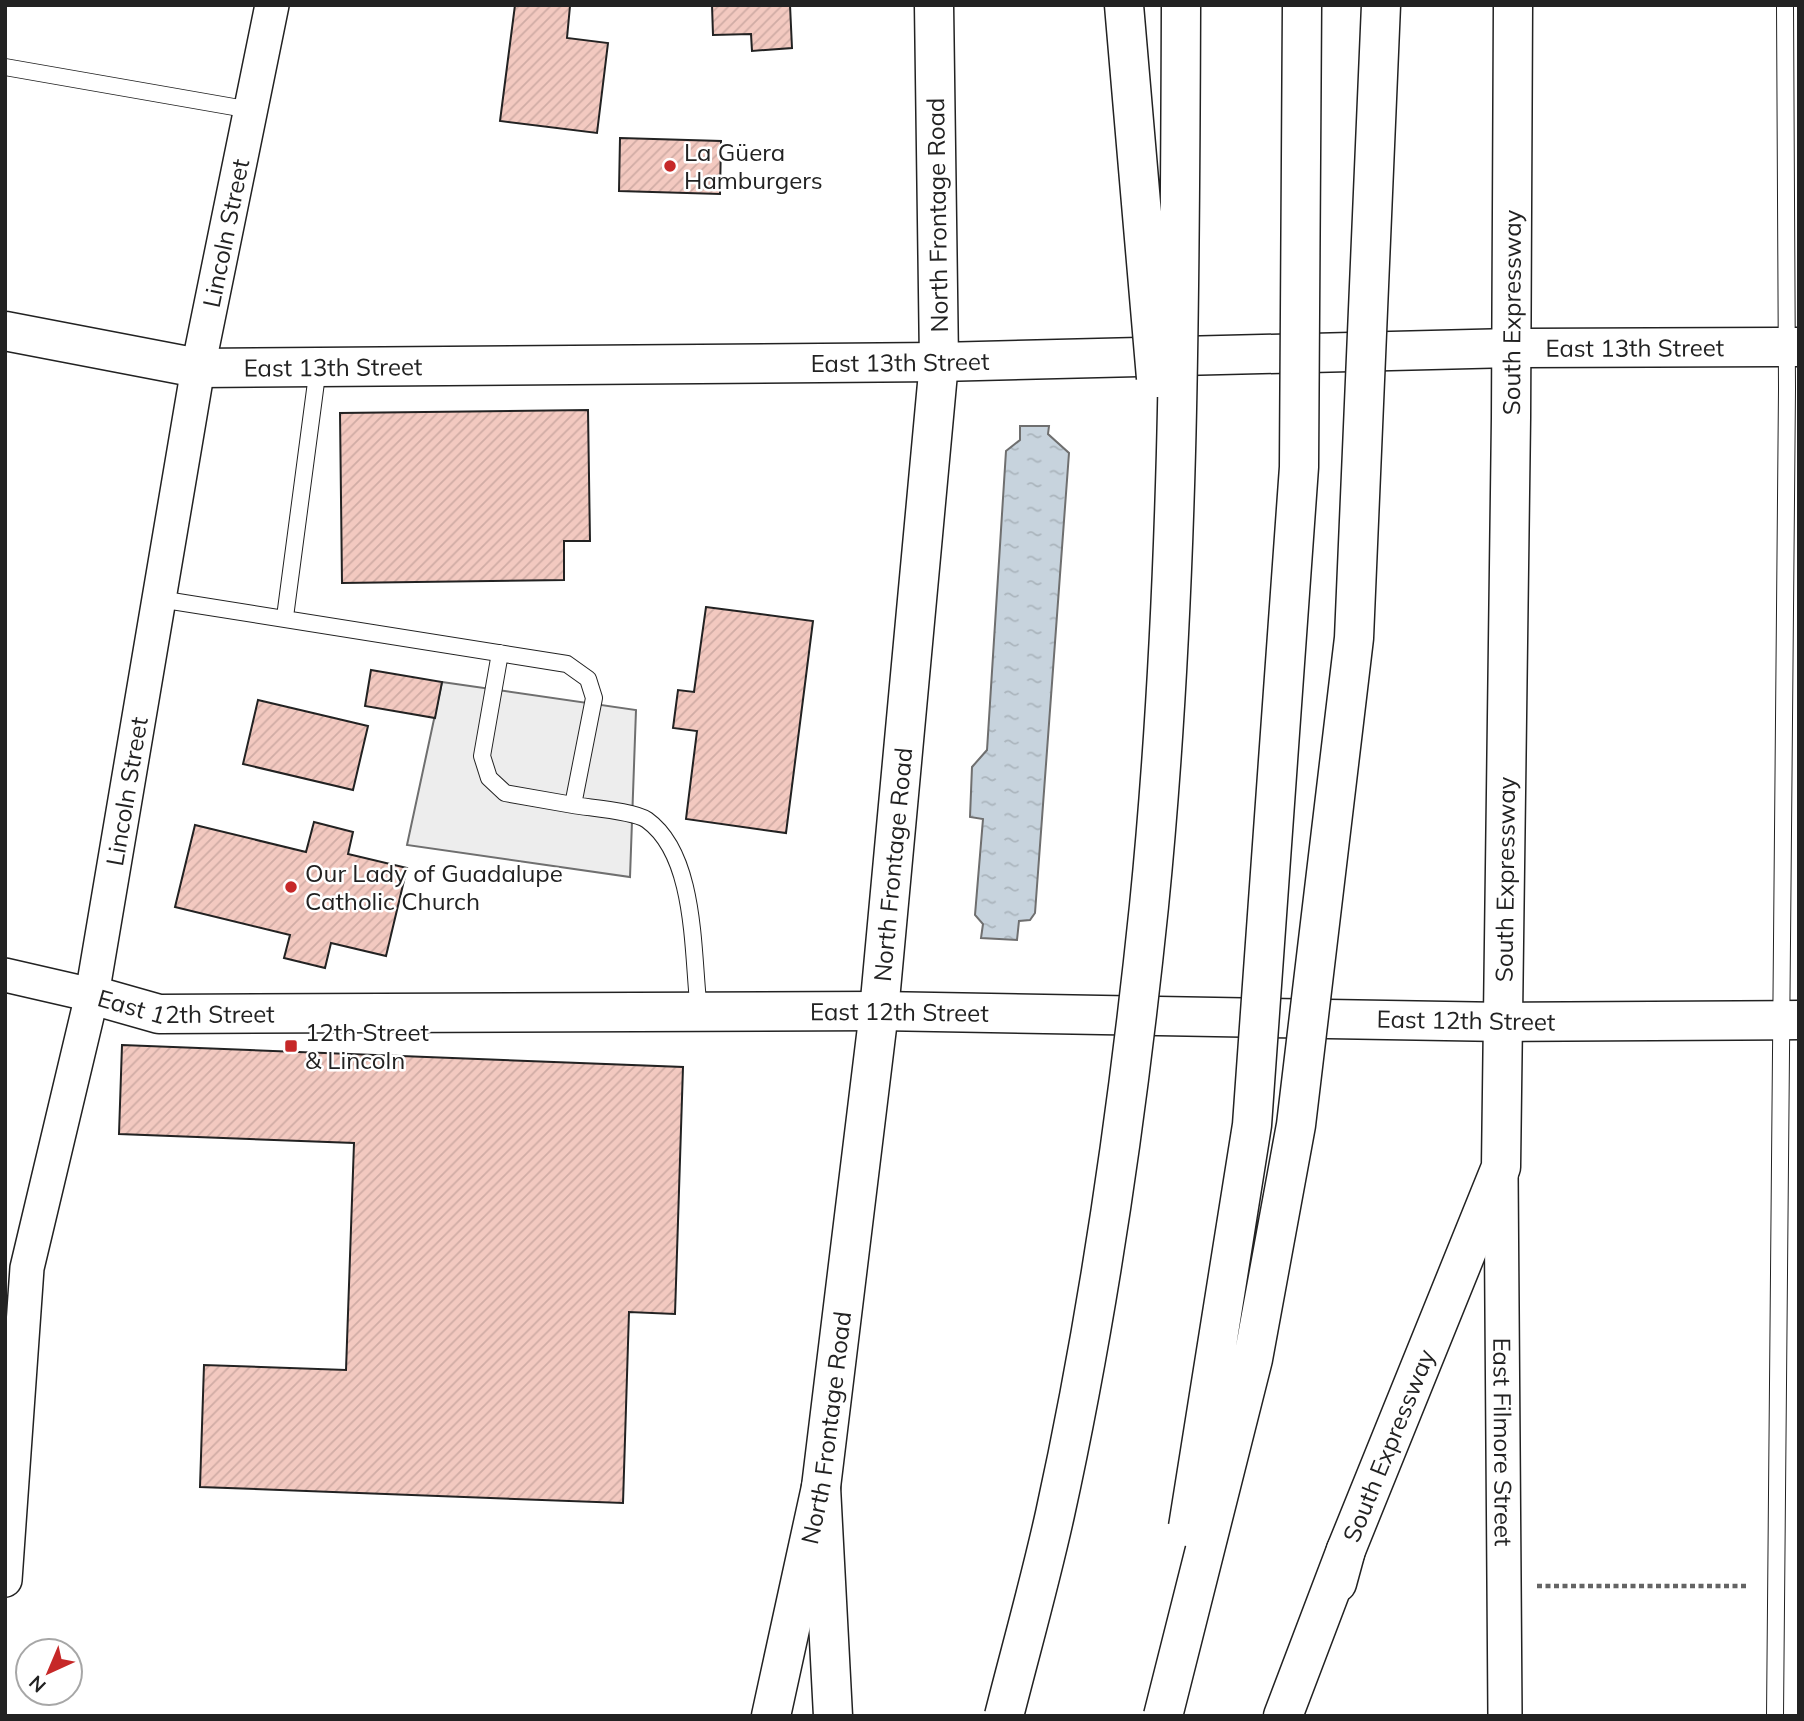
<svg xmlns="http://www.w3.org/2000/svg" width="1804" height="1721" font-family="Mulish,sans-serif">
	<defs>
		<pattern id="water-ripples" width="26" height="14" patternUnits="userSpaceOnUse" patternTransform="scale(1.75)"><rect width="26" height="14" fill="#c7d3dd"/><path d="M2 4q2-2 4 0t4 0M15 11q2-2 4 0t4 0" fill="none" stroke="#abb5bd"/></pattern>
		<pattern id="building-hatch" width="6" height="6" patternUnits="userSpaceOnUse" patternTransform="scale(1.75)"><rect width="6" height="6" fill="#f3c9c0"/><path d="M-1 1l2-2M0 6l6-6M5 7l2-2" fill="none" stroke="#d0aca5"/></pattern>
	</defs>
	<rect width="100%" height="100%" fill="#fff"/>
	<!-- parking -->
	<path fill="#ededed" stroke="#6f6f6f" stroke-width="2" d="M442,682L636,710L630,877L407,845Z"/>
	<!-- water -->
	<path fill="url(#water-ripples)" stroke="#6f6f6f" stroke-width="2" d="M1020,426H1049L1048,434L1069,453L1035,913L1030,920L1019,921L1017,940L981,938L983,924L975,915L983,819L970,817L972,767L987,750L1006,451L1020,440Z"/>
	<!-- building -->
	<path fill="url(#building-hatch)" stroke="#222" stroke-width="2" d="M515,5L570,6L567,38L608,43L597,133L500,121Z
		M712,5H790L792,48L752,51L751,34L713,35Z
		M620,138L721,141L720,194L619,191Z
		M588,410L590,541H564V580L342,583L340,413Z
		M706,607L813,621L786,833L686,819L697,731L673,728L678,690L694,692Z
		M371,670L442,682L435,718L365,706Z
		M258,700L368,726L353,790L243,764Z
		M314,822L353,832L348,854L407,868L386,956L331,943L325,968L284,958L290,935L175,907L195,825L306,852Z
		M122,1045L683,1067L675,1314L629,1312L623,1503L200,1487L204,1365L346,1370L354,1143L119,1134Z"/>
	<g fill="none" stroke-linecap="round" stroke-linejoin="round">
		<!-- service casing -->
		<g stroke="#222" stroke-width="18">
			<path id="service" d="M5,67L251,110
				M159,599L567,664L588,679L594,698L573,805C590,808 634,811 647,820C697,856 692,954 699,1011
				M285,617L318,367
				M500,653L482,756L489,778L505,793L573,805
				M1775,1716L1787,389L1785,5"/>
		</g>
		<!-- minor casing -->
		<g stroke="#222" stroke-width="36">
			<g id="minor">
				<path d="M5,975L92,995"/>
				<path id="s1" d="M1501,1172L1505,1716"/>
				<path id="s2" d="M5,1580L27,1268L92,995L198,368L272,5"/>
			</g>
		</g>
		<!-- tertiary casing -->
		<g stroke="#222" stroke-width="41">
			<g id="tertiary">
				<path d="M5,331L198,368"/>
				<path id="s3" d="M92,995L159,1014L879,1011L1504,1022"/>
			</g>
		</g>
		<!-- secondary casing -->
		<g stroke="#222" stroke-width="41">
			<g id="secondary">
				<path id="s4" d="M198,368L939,362L1512,348L1799,347"/>
				<path d="M1504,1022L1799,1020"/>
				<path id="s5" d="M1337,1583L1346,1550L1501,1167L1511,418L1513,5"/>
				<path id="s6" d="M771,1716L821,1487L879,1011L939,362L934,5"/>
			</g>
		</g>
		<!-- motorway casing -->
		<g stroke="#222" stroke-width="41">
			<path id="motorway" d="M821,1487L833,1716
				M1283,1716L1346,1550"/>
		</g>
		<!-- path -->
		<path stroke="#646464" stroke-width="4.5" stroke-dasharray="5 3.5" stroke-linecap="butt" d="M1537,1586H1749"/>
		<!-- service -->
		<use href="#service" stroke="#fff" stroke-width="16"/>
		<!-- minor -->
		<use href="#minor" stroke="#fff" stroke-width="33"/>
		<!-- tertiary -->
		<use href="#tertiary" stroke="#fff" stroke-width="38"/>
		<!-- secondary -->
		<use href="#secondary" stroke="#fff" stroke-width="38"/>
		<!-- motorway -->
		<use href="#motorway" stroke="#fff" stroke-width="38"/>
		<!-- motorway-bridge casing -->
		<g stroke="#222" stroke-width="41" stroke-linecap="butt">
			<path id="motorway-bridge" d="M1124,5L1156,378
				M1188,1527L1252,1125L1299,467L1302,5
				M1004,1716C1021,1649 1040,1582 1055,1514C1099,1314 1128,1109 1149,906C1179,607 1180,305 1181,5
				M1163,1716L1253,1359L1296,1125L1354,638L1381,5"/>
		</g>
		<!-- motorway-bridge -->
		<use href="#motorway-bridge" stroke="#fff" stroke-width="38"/>
	</g>
	<!-- markers -->
	<g fill="#c62828" stroke="#fff" stroke-width="2.5">
		<circle cx="670" cy="166" r="7"/>
		<circle cx="291" cy="887" r="7"/>
		<rect x="284" y="1039" width="14" height="14" rx="3.5"/>
	</g>
	<g text-anchor="middle" dominant-baseline="central" stroke-width="5" stroke-linejoin="round" paint-order="stroke">
		<!-- poi labels -->
		<g font-size="24" fill="#222" stroke="#fff" text-anchor="start">
			<text x="684" y="152">La Güera<tspan x="684" dy="28">Hamburgers</tspan></text>
			<text x="305" y="873">Our Lady of Guadalupe<tspan x="305" dy="28">Catholic Church</tspan></text>
			<text x="305" y="1032">12th Street<tspan x="305" dy="28">&amp; Lincoln</tspan></text>
		</g>
		<!-- street labels -->
		<g font-size="24" fill="#222" stroke="#fff">
			<text transform="translate(937 215) rotate(-91)">North Frontage Road</text>
			<text stroke="none"><textPath href="#s2" startOffset="1367">Lincoln Street</textPath></text>
			<text stroke="none"><textPath href="#s5" startOffset="1302">South Expressway</textPath></text>
			<text stroke="none"><textPath href="#s4" startOffset="1437">East 13th Street</textPath></text>
			<text stroke="none"><textPath href="#s4" startOffset="702">East 13th Street</textPath></text>
			<text stroke="none"><textPath href="#s4" startOffset="135">East 13th Street</textPath></text>
			<text stroke="none"><textPath href="#s2" startOffset="800">Lincoln Street</textPath></text>
			<text stroke="none"><textPath href="#s6" startOffset="861">North Frontage Road</textPath></text>
			<text stroke="none"><textPath href="#s5" startOffset="735">South Expressway</textPath></text>
			<text stroke="none"><textPath href="#s3" startOffset="96">East 12th Street</textPath></text>
			<text stroke="none"><textPath href="#s3" startOffset="810">East 12th Street</textPath></text>
			<text transform="translate(1466 1020) rotate(1)">East 12th Street</text>
			<text stroke="none"><textPath href="#s6" startOffset="294">North Frontage Road</textPath></text>
			<text stroke="none"><textPath href="#s1" startOffset="270">East Filmore Street</textPath></text>
			<text stroke="none"><textPath href="#s5" startOffset="147">South Expressway</textPath></text>
		</g>
	</g>
	<!-- border -->
	<rect width="1804" height="1721" fill="none" stroke="#222222" stroke-width="14"/>
	<!-- north arrow -->
	<g transform="translate(49 1672) rotate(224)"><circle r="33" fill="#ffffff" stroke="#a7a7a7" stroke-width="2"/>
	<path d="M0-5L12 26L0 18L-12 26Z" fill="#c62828"/>
	<text y="-10" font-size="19" font-weight="bold" text-anchor="middle" fill="#222222">N</text>
	</g>
</svg>
